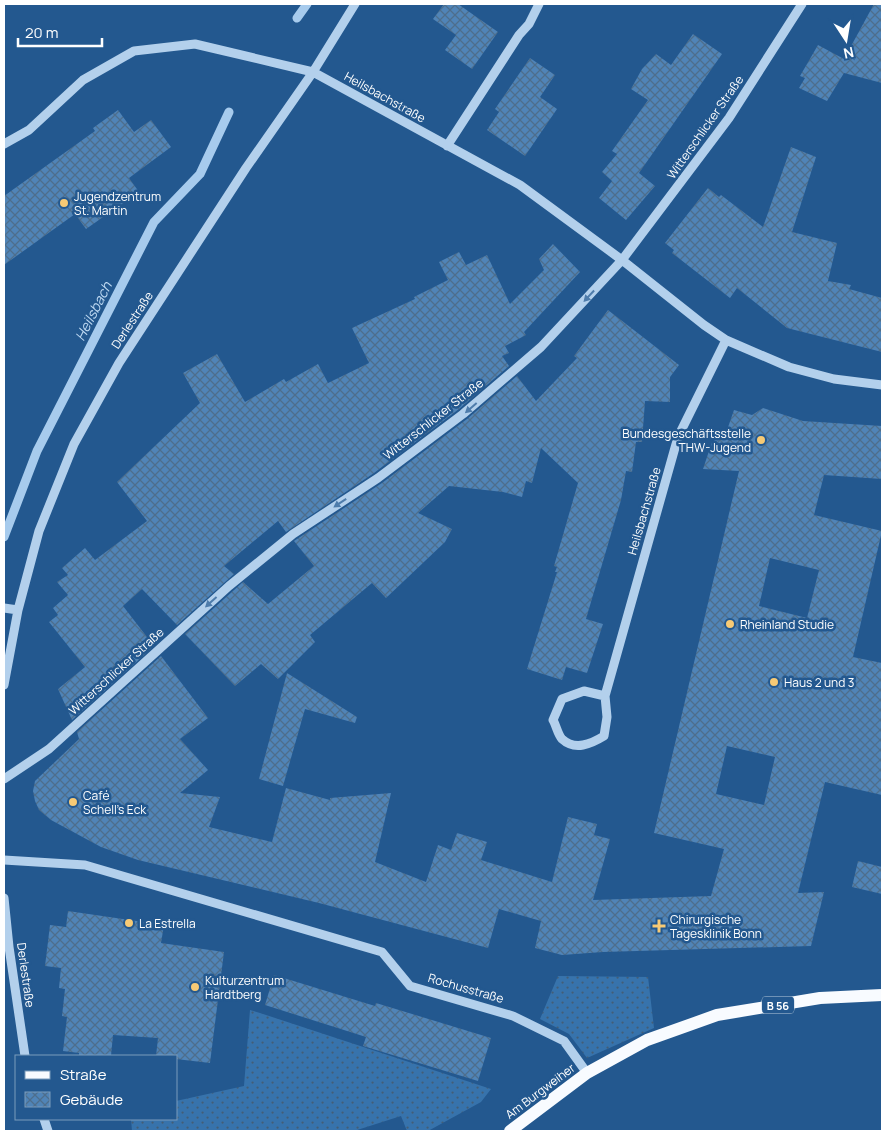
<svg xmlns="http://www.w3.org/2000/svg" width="886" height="1135" font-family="Manrope,sans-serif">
	<defs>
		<pattern id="grass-dots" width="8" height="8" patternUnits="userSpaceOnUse" patternTransform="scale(1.25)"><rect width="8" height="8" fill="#3773ac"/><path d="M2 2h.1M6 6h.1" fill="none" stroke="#435e77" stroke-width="1.8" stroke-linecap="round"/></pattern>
		<pattern id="building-cross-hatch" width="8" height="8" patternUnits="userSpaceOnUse" patternTransform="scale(1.25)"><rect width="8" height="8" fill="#5084b7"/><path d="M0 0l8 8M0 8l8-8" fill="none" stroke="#4e6e8c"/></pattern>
	</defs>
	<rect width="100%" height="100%" fill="#23588f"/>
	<!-- grass -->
	<path fill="url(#grass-dots)" d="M558,976L648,977L654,1028L587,1058L569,1034L540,1019Z
		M250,1010L260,1013L491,1089L481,1102L428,1131H407L401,1116L354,1131H132L131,1119H176V1101L244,1086Z"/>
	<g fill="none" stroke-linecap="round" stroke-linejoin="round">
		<!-- stream -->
		<path stroke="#a7cbed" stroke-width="9" d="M297,18L307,4
			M4,537L37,451L154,222L200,174L229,112"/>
	</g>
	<!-- building -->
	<path fill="url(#building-cross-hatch)" fill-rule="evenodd" d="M444,4H458L498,32L472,69L445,50L456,35L433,19Z
		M874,4H882V83L844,73L827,101L799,88L805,78L800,76L818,45L844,59Z
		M693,34L722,54L639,173L655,186L626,220L599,198L612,181L602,172L617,154L612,151L648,100L631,89L642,69L656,54L671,65Z
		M530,58L555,75L540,97L557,109L525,156L487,130L499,112L495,109Z
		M118,110L134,132L151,120L171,147L129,178L139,192L86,229L75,214L4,265V196L95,131L93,128Z
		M791,147L816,157L792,232L837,243L828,281L851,285L849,289L882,298V352L787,328L737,288L730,298L672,253L674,250L665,243L708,188L719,197L721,195L763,227Z
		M553,244L580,272L524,332L526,335L505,346L509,353L502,356L509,366L459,409L374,473L286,532L278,521L224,566L234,574L177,625L142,589L123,606L154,646L72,720L58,689L85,667L49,622L58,615L53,608L68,595L57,582L68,575L62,568L85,548L95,560L147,521L117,482L200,403L183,373L217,354L245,402L284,379L286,382L318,364L328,383L369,363L352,328L415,299L414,297L448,280L439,262L459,252L466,265L487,255L510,304L544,270L539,259Z
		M608,310L679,365L670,377V402L645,401L642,442H636L632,472L626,471L621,500L586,619L603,624L587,673L566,667L562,680L527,669L557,572H555L557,567L554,566L578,483L541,448L532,483L526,481L522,497L503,492L449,486L418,513L452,529L445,542L386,598L372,583L310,635L315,642L278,679L261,664L235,686L185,634L243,582L268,604L314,566L294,541L382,483L467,419L517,376L536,401L577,358L574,356Z
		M763,408L803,421L882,426V479L824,475L814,515L882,531L853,657L882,663V795L825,782L798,893L824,892L811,946L603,952L562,955L535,948L541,921L499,909L488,948L319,903L138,860L101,847L51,820L39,810L35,801L33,791L35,781L79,739L77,732L161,656L208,718L180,739L208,770L180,793L220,797L209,827L272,842L286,788L330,800V798L391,793L375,862L426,882L438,845L451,850L457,833L487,842L481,860L552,882L568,817L597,824L594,835L610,839L593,900L711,896L724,849L654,833L739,471L703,469L712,442L726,433L734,410L752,415ZM770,558L819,570L807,618L759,606ZM727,746L775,757L764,805L716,794Z
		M287,673L357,717L355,723L305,709L283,786L259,779Z
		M858,861L882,867V894L852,887Z
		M68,911L164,925L161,943L224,952L210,1063L176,1059V1056H156L158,1038L113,1035L111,1056H79V1053L63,1051L67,1017L62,1016L65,989L59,988L61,968L45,966L50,925L66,927Z
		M274,975L375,1006L376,1003L491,1038L478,1081L363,1046L366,1037L265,1005Z"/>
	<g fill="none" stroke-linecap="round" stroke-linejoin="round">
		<!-- minor -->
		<path stroke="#b3d0ec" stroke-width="9" d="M4,144L29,130L83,80L134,51L195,44L313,72L520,185L622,260L704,325L726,340L789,367L834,379L882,385
			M447,146L519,35L529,24L539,4
			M4,608L18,610
			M4,685L18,610L39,531L74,444L119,363L246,168L313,72L355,4
			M605,696L584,691L562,699L553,720C556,725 558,735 562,739C575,751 591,744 604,736L607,717L605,696L678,437L726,340
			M4,779L49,749L229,586L293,534L378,478L463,414L541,347L622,260L729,118L802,4
			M4,860L85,865L382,952L410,986L513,1016L564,1041L587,1073
			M4,898L9,947L25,1056
			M44,1119L48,1131"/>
		<!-- major -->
		<path stroke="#f8fbff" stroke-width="12" d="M510,1131L587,1073L647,1040L717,1015L820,998L882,995"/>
	</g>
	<!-- one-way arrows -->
	<defs><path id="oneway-solid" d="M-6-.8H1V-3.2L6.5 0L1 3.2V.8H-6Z" transform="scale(1.25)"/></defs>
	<g fill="#4e7cab">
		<use href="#oneway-solid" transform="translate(589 296) rotate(133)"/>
		<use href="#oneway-solid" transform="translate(471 408) rotate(139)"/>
		<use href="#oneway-solid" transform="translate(340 503) rotate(146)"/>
		<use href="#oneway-solid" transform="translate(211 602) rotate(138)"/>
	</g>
	<!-- markers -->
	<g fill="#f7ca75" stroke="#23588f" stroke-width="2">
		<circle cx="64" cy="203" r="5"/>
		<circle cx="761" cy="440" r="5"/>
		<circle cx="730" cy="624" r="5"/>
		<circle cx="774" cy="682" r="5"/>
		<circle cx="73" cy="802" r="5"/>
		<circle cx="129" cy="923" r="5"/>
		<path d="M656.5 918.5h5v5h5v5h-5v5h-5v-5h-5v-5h5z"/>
		<circle cx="195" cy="987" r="5"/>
	</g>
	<g text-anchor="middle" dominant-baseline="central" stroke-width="5" stroke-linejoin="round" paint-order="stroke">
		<!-- shield labels -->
		<rect fill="#23588f" stroke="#bdcddd" stroke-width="1" x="762" y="996.5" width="32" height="17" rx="4"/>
		<g font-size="11" font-weight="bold" fill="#fff">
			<text x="778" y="1005">B 56</text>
		</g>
		<!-- street labels -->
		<g font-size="12" fill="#fff" stroke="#23588f">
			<text transform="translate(385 97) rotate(29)">Heilsbachstraße</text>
			<text transform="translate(705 127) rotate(-55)">Witterschlicker Straße</text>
			<text transform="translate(132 320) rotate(-57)">Derlestraße</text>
			<text transform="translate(433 419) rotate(-38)">Witterschlicker Straße</text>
			<text transform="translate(644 511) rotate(-74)">Heilsbachstraße</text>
			<text transform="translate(116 671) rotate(-42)">Witterschlicker Straße</text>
			<text transform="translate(26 975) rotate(82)">Derlestraße</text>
			<text transform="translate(466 988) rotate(16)">Rochusstraße</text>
			<text transform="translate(540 1091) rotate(-37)">Am Burgweiher</text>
		</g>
		<!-- poi labels -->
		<g font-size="12" fill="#fff" stroke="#23588f" text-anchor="start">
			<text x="74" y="196">Jugendzentrum<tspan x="74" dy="14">St. Martin</tspan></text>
			<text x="751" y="433" text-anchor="end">Bundesgeschäftsstelle<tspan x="751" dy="14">THW-Jugend</tspan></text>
			<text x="740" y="624">Rheinland Studie</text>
			<text x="784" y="682">Haus 2 und 3</text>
			<text x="83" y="795">Café<tspan x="83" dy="14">Schell's Eck</tspan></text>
			<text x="670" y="919">Chirurgische<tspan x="670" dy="14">Tagesklinik Bonn</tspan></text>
			<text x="139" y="923">La Estrella</text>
			<text x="205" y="980">Kulturzentrum<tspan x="205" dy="14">Hardtberg</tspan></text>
		</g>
		<!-- water labels -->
		<g font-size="14" font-style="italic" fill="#bfdaf3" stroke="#23588f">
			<text transform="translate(93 311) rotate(-63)">Heilsbach</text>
		</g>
	</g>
	<!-- border -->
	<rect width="886" height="1135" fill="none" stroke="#ffffff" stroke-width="10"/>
	<!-- legend -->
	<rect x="15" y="1055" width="162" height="65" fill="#23588f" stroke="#7b9bbc"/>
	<rect x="25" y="1071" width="25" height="8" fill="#f8fbff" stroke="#7b9bbc"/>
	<text x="60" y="1080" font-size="15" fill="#ffffff">Straße</text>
	<rect x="25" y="1092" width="25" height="15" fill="url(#building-cross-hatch)" stroke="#7b9bbc"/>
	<text x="60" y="1105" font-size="15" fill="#ffffff">Gebäude</text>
	<!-- north arrow -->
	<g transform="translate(846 40) rotate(168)" stroke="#23588f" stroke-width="4" paint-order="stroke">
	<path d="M0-4L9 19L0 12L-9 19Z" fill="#ffffff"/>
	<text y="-8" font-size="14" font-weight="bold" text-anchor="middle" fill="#ffffff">N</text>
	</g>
	<!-- scale -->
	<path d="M18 38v8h84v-8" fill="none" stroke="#ffffff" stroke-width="2.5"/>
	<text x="25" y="38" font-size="15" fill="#ffffff" stroke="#23588f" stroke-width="4" paint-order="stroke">20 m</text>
</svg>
